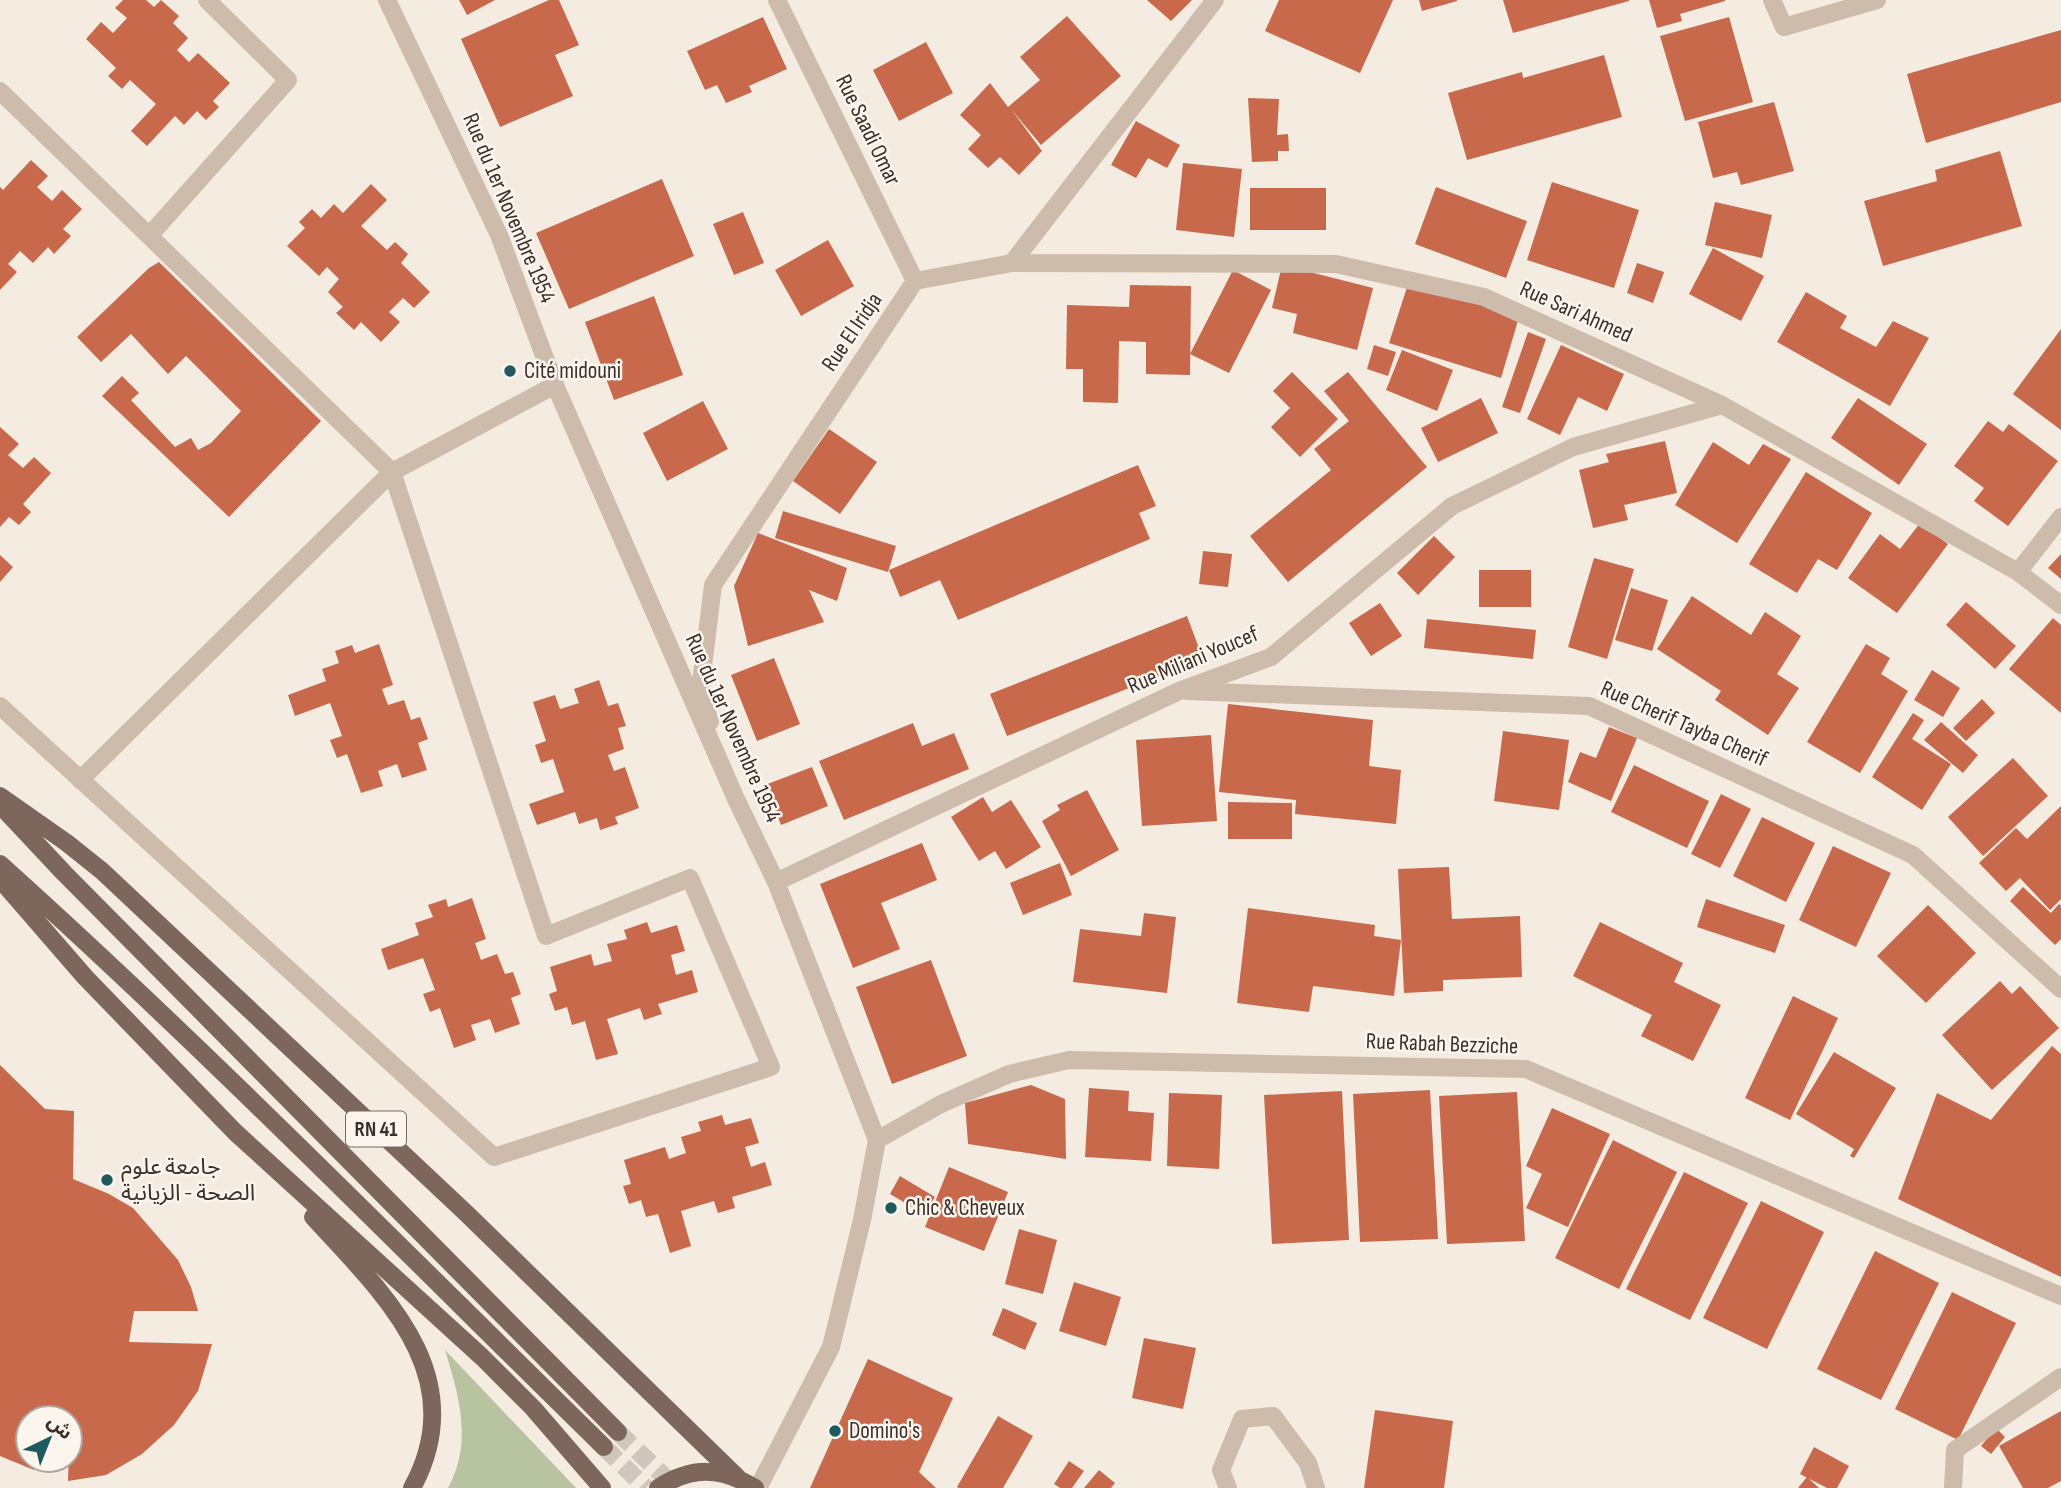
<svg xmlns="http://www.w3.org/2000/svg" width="2061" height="1488" font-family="'Sofia Sans Condensed','Noto Sans Arabic',sans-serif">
	<rect width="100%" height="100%" fill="#f4ebe1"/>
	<!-- green -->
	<path fill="#b8c4a0" d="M445,1350L576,1488H448C473,1442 459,1396 445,1350Z"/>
	<!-- building -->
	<path fill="#c8694b" d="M123,0H146L154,7L161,0L179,16L173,23L188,38L177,50L189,62L198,53L230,83L213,101L219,107L206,120L197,111L184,125L175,116L147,146L131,131L156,104L130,80L122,89L108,76L116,68L86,39L101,22L113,33L127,18L115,8Z
		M459,0H495L467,15Z
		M549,0H559L579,45L555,55L573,96L500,127L461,39Z
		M1147,0H1192L1171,21Z
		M1279,0H1393L1360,73L1265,31Z
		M1419,0H1457V1L1422,11Z
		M1503,0H1629V1L1513,33Z
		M1649,0H1725V1L1680,14L1682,21L1657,28Z
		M1067,16L1121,76L1041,145L1011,109L1042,151L1019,175L1000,157L988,168L968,149L981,135L960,115L990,83L1008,107L1040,80L1020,57Z
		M763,17L787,69L749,86L752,92L726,103L717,85L705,90L687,51Z
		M1729,17L1753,102L1685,121L1660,36Z
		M2061,30V102L1926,143L1907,74Z
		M926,42L953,93L899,121L873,70Z
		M1604,55L1622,117L1467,160L1448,93L1522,72L1523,78Z
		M1248,98L1279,99L1277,135L1288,134L1289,151H1278V161L1252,162Z
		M1774,102L1794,171L1741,185L1737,172L1713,178L1698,122Z
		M1136,121L1180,145L1167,168L1148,158L1136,178L1111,165Z
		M2000,151L2022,226L1883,266L1864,201L1937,181L1935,170Z
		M31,160L48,176L37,187L52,201L62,190L82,209L63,229L71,236L54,254L48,247L33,263L20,251L8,264L17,272L0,290V187L3,190Z
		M1183,163L1242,169L1234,237L1176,230Z
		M662,179L694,256L569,309L536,233Z
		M1552,182L1639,210L1614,288L1527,260Z
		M371,184L387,200L361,226L387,250L395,242L408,254L401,263L430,292L414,308L403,298L389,312L400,322L381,342L361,322L354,330L336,313L343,307L328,292L339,279L327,267L319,276L287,246L305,228L299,222L312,209L321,218L334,204L343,213Z
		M1436,187L1527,221L1506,278L1415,244Z
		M1250,188H1326V230H1250Z
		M1715,202L1772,215L1762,258L1705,245Z
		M743,212L764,263L734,275L713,224Z
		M828,240L854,286L801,316L775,270Z
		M1713,248L1764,276L1741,321L1689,294Z
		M159,262L321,421L229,517L102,396L122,376L139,393L131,400L175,447L191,438L198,450L211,443L241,411L186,356L168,374L131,334L101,362L77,337L149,268Z
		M1637,263L1664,272L1653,303L1627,293Z
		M1282,265L1373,288L1357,350L1293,333L1297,314L1272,308Z
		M1233,270L1271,290L1229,373L1190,354Z
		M1409,281L1519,317L1501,378L1389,343Z
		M1130,285L1191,286L1190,375L1146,374V342L1119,341L1118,403L1083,402V369H1066L1067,305L1129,307Z
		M1806,292L1847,316L1840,328L1876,347L1893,321L1929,338L1890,406L1777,342Z
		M654,296L683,375L614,400L585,322Z
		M2061,329V430L2013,394Z
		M1528,332L1546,339L1520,413L1502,407Z
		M1374,345L1396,352L1388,376L1367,369Z
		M1561,345L1624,374L1607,411L1578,397L1560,435L1527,419Z
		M1402,350L1453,370L1437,411L1386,390Z
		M1292,372L1338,419L1300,457L1271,427L1290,408L1273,391Z
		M1348,372L1427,467L1288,582L1250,536L1331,470L1314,449L1349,421L1324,391Z
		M1481,398L1498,433L1438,462L1421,428Z
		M1858,398L1927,444L1899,485L1831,438Z
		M703,401L728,449L667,481L643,433Z
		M1988,421L2003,432L2009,424L2058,461L2008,526L1974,501L1984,488L1954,466Z
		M0,427L19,444L8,455L23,468L34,457L51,473L23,504L31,512L19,525L9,517L0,527Z
		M829,429L877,462L840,514L793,481Z
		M1665,441L1677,493L1624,505L1628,520L1593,528L1579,470L1609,462L1606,454Z
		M1713,442L1749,465L1763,444L1791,459L1737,543L1675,505Z
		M1138,465L1156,506L1139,513L1150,539L958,620L940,580L900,597L889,570Z
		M1806,472L1872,513L1837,570L1818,559L1797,593L1749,564Z
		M783,511L896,546L888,572L775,538Z
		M1920,523L1948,544L1897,613L1848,578L1880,534L1900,549Z
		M758,533L847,568L837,601L809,590L824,622L748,646L734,586Z
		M1434,536L1455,557L1418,595L1397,573Z
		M1203,551L1232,554L1228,587L1199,584Z
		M2061,554V579L2048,568Z
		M0,555L13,567L0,582Z
		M1594,558L1634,569L1607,659L1568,647Z
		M1479,570H1531V607H1479Z
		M1631,588L1668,600L1652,651L1615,640Z
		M1692,596L1751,635L1765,612L1801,636L1777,674L1799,688L1768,735L1715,700L1721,691L1657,649Z
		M1966,602L2016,646L1995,669L1946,625Z
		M1380,603L1402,636L1371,656L1349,623Z
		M1187,616L1203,659L1007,736L990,694Z
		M2053,618L2061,625V713L2009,669Z
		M1427,619L1536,630L1533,659L1424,648Z
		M379,644L393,685L382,689L388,705L404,700L411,720L420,717L428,739L418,743L427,770L402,778L397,764L378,771L383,786L361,793L347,754L337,758L330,740L342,736L330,703L295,716L288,695L326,681L322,669L339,663L335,651L352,645L355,653Z
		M1866,644L1890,658L1881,674L1908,691L1860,773L1807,742Z
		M774,658L800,724L757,741L731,675Z
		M1932,670L1960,688L1943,717L1914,700Z
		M599,680L608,706L618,703L626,726L618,728L624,749L608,755L614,771L625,767L639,808L615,817L618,824L600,830L597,818L579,824L575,812L537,825L529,804L564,792L553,759L541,763L535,745L546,741L533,702L555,695L560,709L579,703L574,689Z
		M1982,699L1995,713L1966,741L1953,728Z
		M1228,704L1373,720L1369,766L1401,770L1396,824L1295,814L1296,800L1219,792Z
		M1913,713L1924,720L1912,739L1951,764L1922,810L1872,777Z
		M1941,722L1978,755L1963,773L1924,740Z
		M913,723L922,746L954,733L969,769L844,820L819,761Z
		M1609,727L1637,738L1611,801L1568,782L1580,752L1596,758Z
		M1503,731L1569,740L1559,810L1494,801Z
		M1211,735L1217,821L1142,826L1136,740Z
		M2013,758L2048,796L1983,856L1948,817Z
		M1634,765L1709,801L1687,848L1611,812Z
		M812,767L828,806L781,825L765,785Z
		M1087,790L1119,850L1071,876L1042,821L1060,810L1057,805Z
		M1721,794L1751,809L1720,868L1691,854Z
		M983,797L992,812L1011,800L1041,847L1006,869L995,851L979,861L951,817Z
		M1228,802L1292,803V839H1228Z
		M2061,806V899L2050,910L2020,878L2006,891L1979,863L2016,828L2027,839Z
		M1762,817L1815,843L1786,902L1733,876Z
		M922,843L937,880L881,903L900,949L853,968L820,884Z
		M1833,846L1891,873L1856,947L1799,920Z
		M1060,863L1072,895L1023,915L1010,883Z
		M1449,867L1452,919L1520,916L1522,977L1443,980V991L1404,993L1398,869Z
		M2023,887L2051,913L2059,904L2061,906V939L2055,945L2010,901Z
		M472,898L486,939L475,943L481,960L497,954L505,974L513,972L521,994L511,998L520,1024L495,1033L490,1019L471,1025L476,1040L454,1048L440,1008L430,1012L423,994L435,990L423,958L388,970L381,949L419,935L415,923L433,917L428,905L446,899L448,907Z
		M1706,899L1785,925L1775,953L1697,927Z
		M1928,905L1976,953L1926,1003L1877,956Z
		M1248,908L1375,925L1374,936L1401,940L1394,996L1313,986L1309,1012L1237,1003Z
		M1144,913L1176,917L1167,993L1073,982L1080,929L1141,936Z
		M647,922L651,933L677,925L685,951L671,955L676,975L692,970L698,992L658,1004L662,1014L644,1020L640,1008L607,1019L618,1054L596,1060L585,1021L572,1025L567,1007L555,1011L549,994L557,991L550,967L591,954L594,966L612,961L607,944L627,939L624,930Z
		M1600,922L1683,963L1674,982L1721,1005L1693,1061L1641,1036L1652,1015L1573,976Z
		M931,960L967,1056L892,1084L856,987Z
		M2000,981L2012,994L2020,986L2059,1028L1992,1090L1942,1035Z
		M1793,996L1838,1018L1790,1120L1745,1098Z
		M2052,1046L2061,1054V1277L1898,1199L1937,1093L1991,1120Z
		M1834,1052L1896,1088L1854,1158L1850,1156L1854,1149L1796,1114Z
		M0,1065L45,1109L74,1111L73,1179L109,1194L133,1208L178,1260L191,1287L198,1311H134L129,1342L212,1344L198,1391L174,1425L142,1454L106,1475L68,1481L70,1418H66V1411H37V1418H28V1460H34V1470L0,1456Z
		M1031,1085L1065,1099L1066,1159L968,1144L965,1103Z
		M1089,1088L1129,1091L1128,1111L1154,1113L1151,1161L1085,1157Z
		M1430,1090L1438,1239L1360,1242L1353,1094Z
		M1342,1091L1349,1240L1272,1244L1264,1095Z
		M1517,1092L1525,1241L1447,1244L1439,1096Z
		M1169,1093L1222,1095L1219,1169L1167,1166Z
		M1552,1108L1610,1134L1568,1227L1526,1208L1542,1174L1526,1166Z
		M722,1115L725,1125L751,1118L759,1143L745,1147L751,1167L765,1162L772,1185L732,1197L735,1208L718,1213L714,1201L681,1211L691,1246L670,1253L658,1214L646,1217L641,1200L629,1204L623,1186L631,1184L624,1160L665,1147L669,1159L686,1153L681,1137L701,1131L698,1122Z
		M1613,1140L1677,1172L1619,1289L1555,1258Z
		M949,1167L1008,1192L984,1251L925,1227Z
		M1684,1172L1748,1203L1690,1320L1626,1289Z
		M900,1176L935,1197L924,1214L890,1194Z
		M1761,1201L1824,1232L1767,1349L1703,1318Z
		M1019,1229L1057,1240L1043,1294L1005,1284Z
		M1875,1251L1939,1283L1881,1400L1817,1369Z
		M1074,1282L1121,1297L1106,1346L1059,1331Z
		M1952,1292L2016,1323L1958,1440L1895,1409Z
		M1003,1308L1037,1323L1025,1350L992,1335Z
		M1144,1338L1196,1348L1183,1409L1132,1398Z
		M868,1359L953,1398L919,1472L936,1488H810Z
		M1375,1410L1453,1421L1444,1488H1364Z
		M2061,1411V1481L2048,1488H2023L1999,1446Z
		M998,1416L1033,1436L1003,1488H959L957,1487Z
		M1996,1428L2005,1437L1991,1454L1981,1446Z
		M1814,1447L1849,1466L1837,1488H1827L1800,1474Z
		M1069,1461L1084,1471L1072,1488H1060L1054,1484Z
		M1099,1470L1115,1483L1111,1488H1084Z
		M1807,1477L1819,1488H1798Z"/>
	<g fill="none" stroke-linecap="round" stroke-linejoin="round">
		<!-- primary-tunnel -->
		<path stroke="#cfc6bd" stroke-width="18" stroke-dasharray="18 9" stroke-linecap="butt" d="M618,1432L676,1488
			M604,1447L646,1488"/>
		<!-- service -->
		<path stroke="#cdbbac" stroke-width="18" d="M1772,0L1784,27L1877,0
			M0,91L392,472L546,936L690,878L771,1067L494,1157L0,706
			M149,236L288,80L207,0
			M80,780L392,472L555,385
			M1228,1488L1221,1470L1242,1419L1273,1416L1308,1463L1316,1488"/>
		<!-- minor -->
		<path stroke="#cdbbac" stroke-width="18" d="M777,0L915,281
			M1012,263L1336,264L1484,297L1722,405L2018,572L2061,605
			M2018,572L2061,517
			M1187,691L1589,706L1913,855L2061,989
			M710,722L700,691L713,585L915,281L1012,263L1215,0
			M776,882L1179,691L1271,657L1452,506L1573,447L1722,405
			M877,1140L941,1104L1009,1074L1069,1060L1526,1069L2061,1296
			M1953,1488L1955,1450L2061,1377"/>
		<!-- tertiary -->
		<path stroke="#cdbbac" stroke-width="18" d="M387,0L499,235L555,385L736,799L776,882L877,1140L862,1220L831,1347L758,1488"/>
		<!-- primary -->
		<path stroke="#7d675c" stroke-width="18" d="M0,796L67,843L102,871L466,1213L738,1478
			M4,809L64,873L618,1432
			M0,864C208,1051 404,1251 604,1447
			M0,879L85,977L235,1132L482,1357L533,1408L602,1488
			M313,1217C384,1294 473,1376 412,1488
			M658,1488C692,1466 721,1467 755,1488"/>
	</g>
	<!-- markers -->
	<g fill="#1f5a5e" stroke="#fbf5ee" stroke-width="2.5">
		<circle cx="510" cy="371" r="7"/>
		<circle cx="107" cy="1180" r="7"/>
		<circle cx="891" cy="1208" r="7"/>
		<circle cx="835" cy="1431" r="7"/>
	</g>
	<g text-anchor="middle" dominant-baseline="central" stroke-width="5" stroke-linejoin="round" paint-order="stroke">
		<!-- shield labels -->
		<rect fill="#fbf5ee" stroke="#756b66" stroke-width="2" x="346" y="1111.5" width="60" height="35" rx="5"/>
		<g font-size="21" font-weight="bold" fill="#3b302b">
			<text x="376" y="1129">RN 41</text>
		</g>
		<!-- street labels -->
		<g font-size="23" fill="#3b302b" stroke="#fbf5ee">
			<text transform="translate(868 130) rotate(64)">Rue Saadi Omar</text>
			<text transform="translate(509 208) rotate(67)">Rue du 1er Novembre 1954</text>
			<text transform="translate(1576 312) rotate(24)">Rue Sari Ahmed</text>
			<text transform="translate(852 332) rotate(-56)">Rue El Iridja</text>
			<text transform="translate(1193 660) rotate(-23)">Rue Miliani Youcef</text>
			<text transform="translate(1684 724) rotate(24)">Rue Cherif Tayba Cherif</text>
			<text transform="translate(733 728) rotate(66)">Rue du 1er Novembre 1954</text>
			<text transform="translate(1442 1044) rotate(2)">Rue Rabah Bezziche</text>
		</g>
		<!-- poi labels -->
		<g font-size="23" fill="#3b302b" stroke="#fbf5ee" text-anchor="start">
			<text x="524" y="371">Cité midouni</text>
			<text x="121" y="1167">جامعة علوم<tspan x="121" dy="26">الصحة - الزيانية</tspan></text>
			<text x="905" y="1208">Chic &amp; Cheveux</text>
			<text x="849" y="1431">Domino's</text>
		</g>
	</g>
	<!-- north arrow -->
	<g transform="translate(49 1439) rotate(43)"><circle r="33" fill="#fbf5ee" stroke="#aea6a0" stroke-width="2"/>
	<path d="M0-5L12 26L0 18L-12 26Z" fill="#1f5a5e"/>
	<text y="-10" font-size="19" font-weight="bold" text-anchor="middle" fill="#3b302b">ش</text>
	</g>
</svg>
